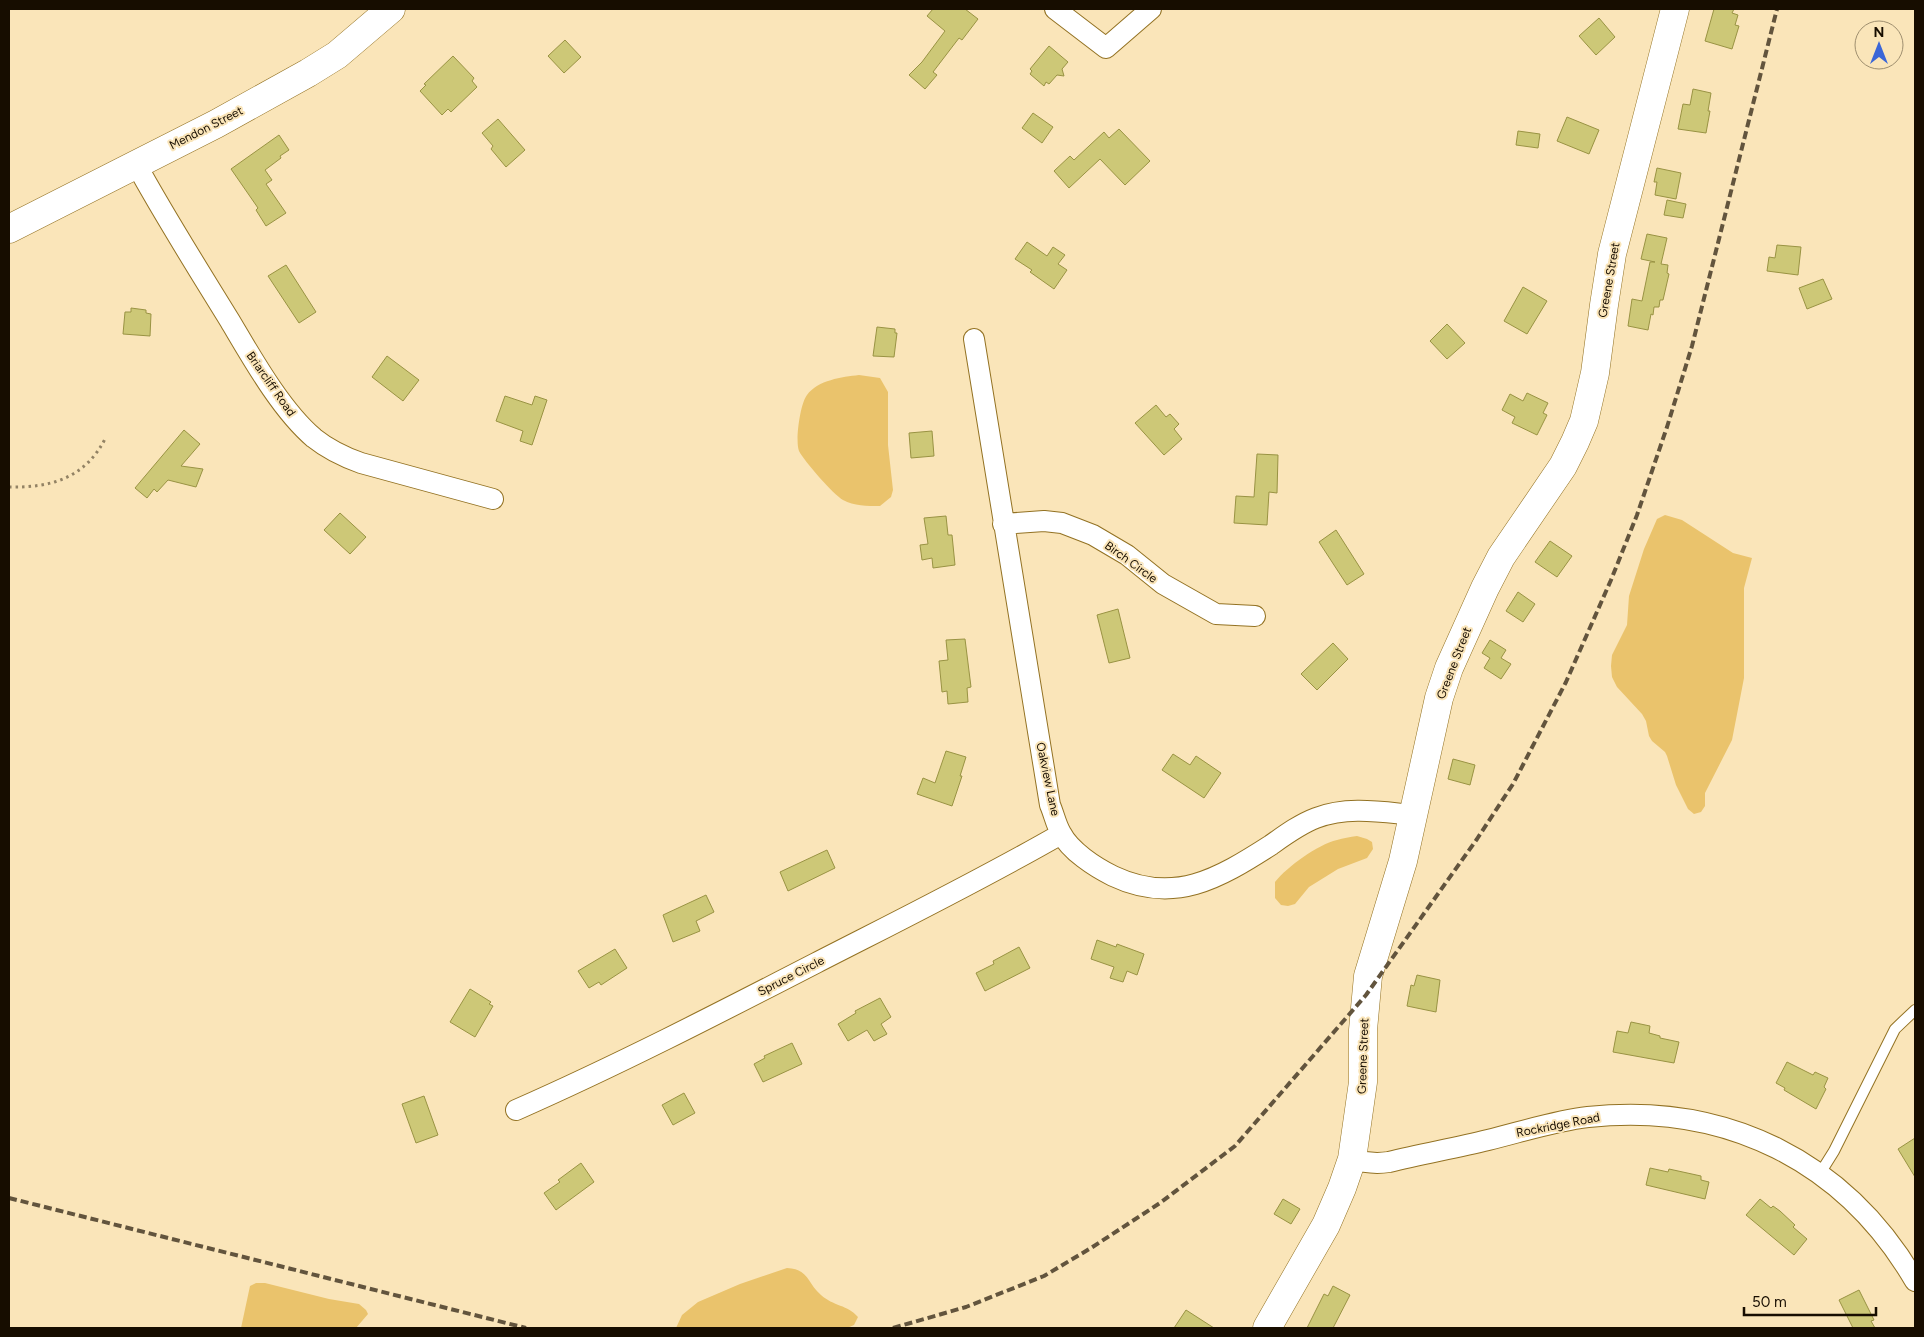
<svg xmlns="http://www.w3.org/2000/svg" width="1924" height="1337" font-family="Figtree,sans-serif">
	<rect width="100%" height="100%" fill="#fae5b9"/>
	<!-- green -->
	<path fill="#eac36c" d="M859,375L880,378L888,392V445L893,490L891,497L880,506C867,506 854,506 843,500C834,495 804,461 799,451C795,441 800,404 807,395C818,380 842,377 859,375Z
		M1665,515L1682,520L1733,553L1752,558L1744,588V678L1732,740L1705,793V806L1701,812L1694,814L1688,809L1676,785L1667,756L1665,752L1652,741L1649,736L1646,721L1642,714L1617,687L1612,677L1611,666L1612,655L1627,625L1629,596L1644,549L1657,519Z
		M1357,836L1367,839L1372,842L1373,849L1367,858L1338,869L1309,887L1295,904L1288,906L1281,905L1275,898V882C1288,866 1317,845 1337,840C1343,838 1350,837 1357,836Z
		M787,1268C809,1269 807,1283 821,1295C833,1306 848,1305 858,1317L854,1325L847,1328H676L682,1315L698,1302L740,1284Z
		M256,1283H265L329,1299L359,1304L366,1310L368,1314L356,1328H241L250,1286Z"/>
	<!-- building -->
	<path fill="#cdc877" stroke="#999343" d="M933,9H965L978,19L962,40L959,38L933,72L937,75L925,89L909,75L922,62L945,31L927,16Z
		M1714,9H1734L1732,13L1738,15L1735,25L1739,26L1732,49L1705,41Z
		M1599,18L1615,37L1596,55L1579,36Z
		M565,40L581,57L564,73L548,56Z
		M1049,46L1068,62L1062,69L1064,76L1057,75L1049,84L1046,82L1044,86L1030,74L1032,71L1030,69Z
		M453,56L474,78L472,81L477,87L451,112L448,109L442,115L420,91L426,85L424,84Z
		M1693,89L1711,93L1708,111H1710L1706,133L1678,129L1683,104L1690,105Z
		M1033,113L1053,127L1042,143L1022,128Z
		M1567,117L1599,130L1589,154L1557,141Z
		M498,119L525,150L506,167L491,149L493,146L482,133Z
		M1119,129L1150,161L1125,185L1100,159L1069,188L1054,171L1070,156L1074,160L1104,132L1109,138Z
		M1518,131L1540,134L1538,148L1516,145Z
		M279,135L289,150L280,156L281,158L265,170L272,180L266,184L286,213L266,226L256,210L258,208L231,169Z
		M1657,168L1681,173L1676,199L1655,195L1657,182H1654Z
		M1667,200L1686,204L1683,218L1664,215Z
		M1647,234L1667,238L1661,264L1668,265L1667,273L1669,274L1663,300H1660L1659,307H1654L1653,315L1651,314L1648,330L1628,326L1632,299L1642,301L1650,262H1655L1641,259Z
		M1027,242L1047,256L1053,247L1065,255L1058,264L1067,270L1054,289L1030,272L1032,270L1015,259Z
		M1777,245L1801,247L1798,275L1767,271L1769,257L1775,258Z
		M286,265L316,312L299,323L268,276Z
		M1823,279L1832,299L1807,309L1799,288Z
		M1523,287L1547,301L1527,334L1504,321Z
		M131,308L146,310V313L151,314L150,336L123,334L125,312H131Z
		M1447,324L1465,343L1447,359L1430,341Z
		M877,327L895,329V333H897L894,357L873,356Z
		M387,356L419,380L403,401L372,377Z
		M1527,393L1548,403L1543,413L1547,415L1537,435L1512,423L1515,417L1502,410L1510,394L1523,401Z
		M505,396L532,405L535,396L547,400L532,445L520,441L523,431L496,421Z
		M1156,405L1166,417L1170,414L1179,424L1174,429L1182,439L1164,455L1135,423Z
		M184,430L200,444L181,466L203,469L196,487L168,480L157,492L154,489L147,498L135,488Z
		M932,431L934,456L911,458L909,433Z
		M1257,454L1278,455L1277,493L1269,492L1267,525L1234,523L1236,496L1254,497Z
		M340,513L366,537L350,554L324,530Z
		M946,516L948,535H952L955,565L933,568L932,558L922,560L920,545L928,544L924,518Z
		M1336,530L1364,574L1347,585L1319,542Z
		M1550,541L1572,556L1557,577L1535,562Z
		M1518,592L1535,604L1523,622L1506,611Z
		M1118,609L1130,658L1109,663L1097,615Z
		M965,639L971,687L967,688L968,702L948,704L947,691L942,692L939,661L948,660L946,640Z
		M1490,640L1506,650L1501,658L1511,664L1501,679L1484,668L1490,658L1482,653Z
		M1333,643L1348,659L1317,690L1301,674Z
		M946,751L966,757L960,776H962L952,806L917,794L923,778L935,783Z
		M1173,754L1190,765L1196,756L1221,773L1204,798L1162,770Z
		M1453,759L1475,765L1470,785L1448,779Z
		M827,850L835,868L788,891L780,872Z
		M706,895L714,912L696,921L700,931L673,942L663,915Z
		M1097,940L1116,947L1117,944L1144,954L1137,975L1127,971L1123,982L1110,978L1114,967L1091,959Z
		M1019,947L1030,968L985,991L976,973L994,964L993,961Z
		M615,949L627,968L601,985L599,982L589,988L578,971Z
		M1417,975L1440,980L1436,1012L1407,1006L1411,985L1414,986Z
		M470,989L491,1002L489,1004L493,1006L475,1037L450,1022Z
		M880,998L891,1017L881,1024L887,1034L874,1041L867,1030L848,1041L838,1024L856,1013L855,1011Z
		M1631,1022L1650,1026L1649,1033L1660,1036V1038L1679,1042L1674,1063L1613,1052L1617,1031L1628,1033Z
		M792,1043L802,1064L763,1082L754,1064L765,1058L764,1056Z
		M1787,1062L1813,1075L1815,1072L1828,1078L1824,1087L1826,1089L1816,1109L1784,1090L1785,1088L1776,1083Z
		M684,1093L695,1113L673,1125L662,1105Z
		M424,1096L438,1135L416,1143L402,1104Z
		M1915,1138V1177L1898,1149Z
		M581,1163L594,1182L556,1210L544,1193L560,1182L558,1180Z
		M1650,1168L1668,1172L1669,1169L1701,1176V1180L1709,1182L1705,1199L1646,1185Z
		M1283,1199L1300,1209L1291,1224L1274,1214Z
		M1760,1199L1771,1208L1773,1206L1780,1211L1795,1225L1793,1227L1807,1239L1794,1255L1746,1215Z
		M1333,1286L1350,1295L1333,1328H1307L1324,1294L1328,1296Z
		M1859,1290L1874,1320L1871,1321L1875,1328H1853L1839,1300Z
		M1186,1310L1214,1328H1174Z"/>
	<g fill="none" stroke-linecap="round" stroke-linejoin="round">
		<!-- lane casing -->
		<g stroke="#937223" stroke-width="12">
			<path id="lane" d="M1819,1175L1834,1151L1895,1029L1915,1010"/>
		</g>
		<!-- street casing -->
		<g stroke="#937223" stroke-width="22">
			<path id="street" d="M1055,9L1106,48L1151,9
				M136,164C165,217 198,269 230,321C252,358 281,410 314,438C329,450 344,457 361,463L493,499
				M974,339L1050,805C1054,814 1056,825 1061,833C1070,851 1095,867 1113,876C1174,905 1218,879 1271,845C1285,835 1300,824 1316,818C1348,806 1381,812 1414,815
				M1003,524L1044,521L1062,523L1093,535L1127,555L1163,584L1216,614L1255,616
				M516,1110C618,1065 717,1014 816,963C898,921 981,880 1061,834
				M1352,1159C1365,1163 1376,1164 1389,1162C1422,1154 1455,1148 1488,1140C1521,1132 1554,1121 1588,1117C1726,1102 1845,1161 1915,1281"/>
		</g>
		<!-- secondary casing -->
		<g stroke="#937223" stroke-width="29">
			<path id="secondary" d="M1267,1328L1326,1225L1342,1188L1352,1159L1363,1082V1030L1368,976L1403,861L1439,698L1449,668L1485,588L1501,557L1563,466L1575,442L1584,421L1595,373L1604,305L1612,254L1675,9"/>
		</g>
		<!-- primary casing -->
		<g stroke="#937223" stroke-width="29">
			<path id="primary" d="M9,229L216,124L308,73L337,55L391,9"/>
		</g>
		<!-- path -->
		<path stroke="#928264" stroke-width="3" stroke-dasharray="2.5 4" stroke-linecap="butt" d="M9,487C51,488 86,478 106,437"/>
		<!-- lane -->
		<use href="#lane" stroke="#fff" stroke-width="10"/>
		<!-- street -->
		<use href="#street" stroke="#fff" stroke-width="20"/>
		<!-- secondary -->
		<use href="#secondary" stroke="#fff" stroke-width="28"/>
		<!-- primary -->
		<use href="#primary" stroke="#fff" stroke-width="28"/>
		<!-- rail -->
		<path stroke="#62543d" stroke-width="4" stroke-dasharray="8 4" stroke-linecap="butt" d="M9,1198L526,1328
			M893,1328L966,1307L1044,1276L1091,1248L1160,1203L1235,1146L1366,995L1477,839L1513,784L1566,682L1611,580L1637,515L1667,427L1692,346L1777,9"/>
	</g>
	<g text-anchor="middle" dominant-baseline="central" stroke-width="4" stroke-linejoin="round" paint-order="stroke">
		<!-- street labels -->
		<g font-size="12" fill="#170d00" stroke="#fae5b9">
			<text transform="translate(206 128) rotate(-27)">Mendon Street</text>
			<text transform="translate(1609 280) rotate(-80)">Greene Street</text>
			<text transform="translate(271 384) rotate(55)">Briarcliff Road</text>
			<text transform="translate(1131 562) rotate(36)">Birch Circle</text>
			<text transform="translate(1454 663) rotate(-69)">Greene Street</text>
			<text transform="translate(1048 779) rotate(78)">Oakview Lane</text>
			<text transform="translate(791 976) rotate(-27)">Spruce Circle</text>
			<text transform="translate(1363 1056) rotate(-88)">Greene Street</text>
			<text transform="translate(1558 1125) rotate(-11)">Rockridge Road</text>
		</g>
	</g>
	<!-- border -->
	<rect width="1924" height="1337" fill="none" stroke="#170d00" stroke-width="20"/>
	<!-- north arrow -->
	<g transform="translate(1879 45)"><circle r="24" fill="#fae5b9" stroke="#9f8f6f"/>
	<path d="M0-4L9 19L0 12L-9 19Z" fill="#3b66d7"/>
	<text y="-8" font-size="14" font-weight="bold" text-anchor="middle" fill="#170d00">N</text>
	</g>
	<!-- scale -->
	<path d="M1744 1307v8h132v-8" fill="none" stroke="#170d00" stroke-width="2.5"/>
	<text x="1752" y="1307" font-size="15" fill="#170d00" stroke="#fae5b9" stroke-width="4" paint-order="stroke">50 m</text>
</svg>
